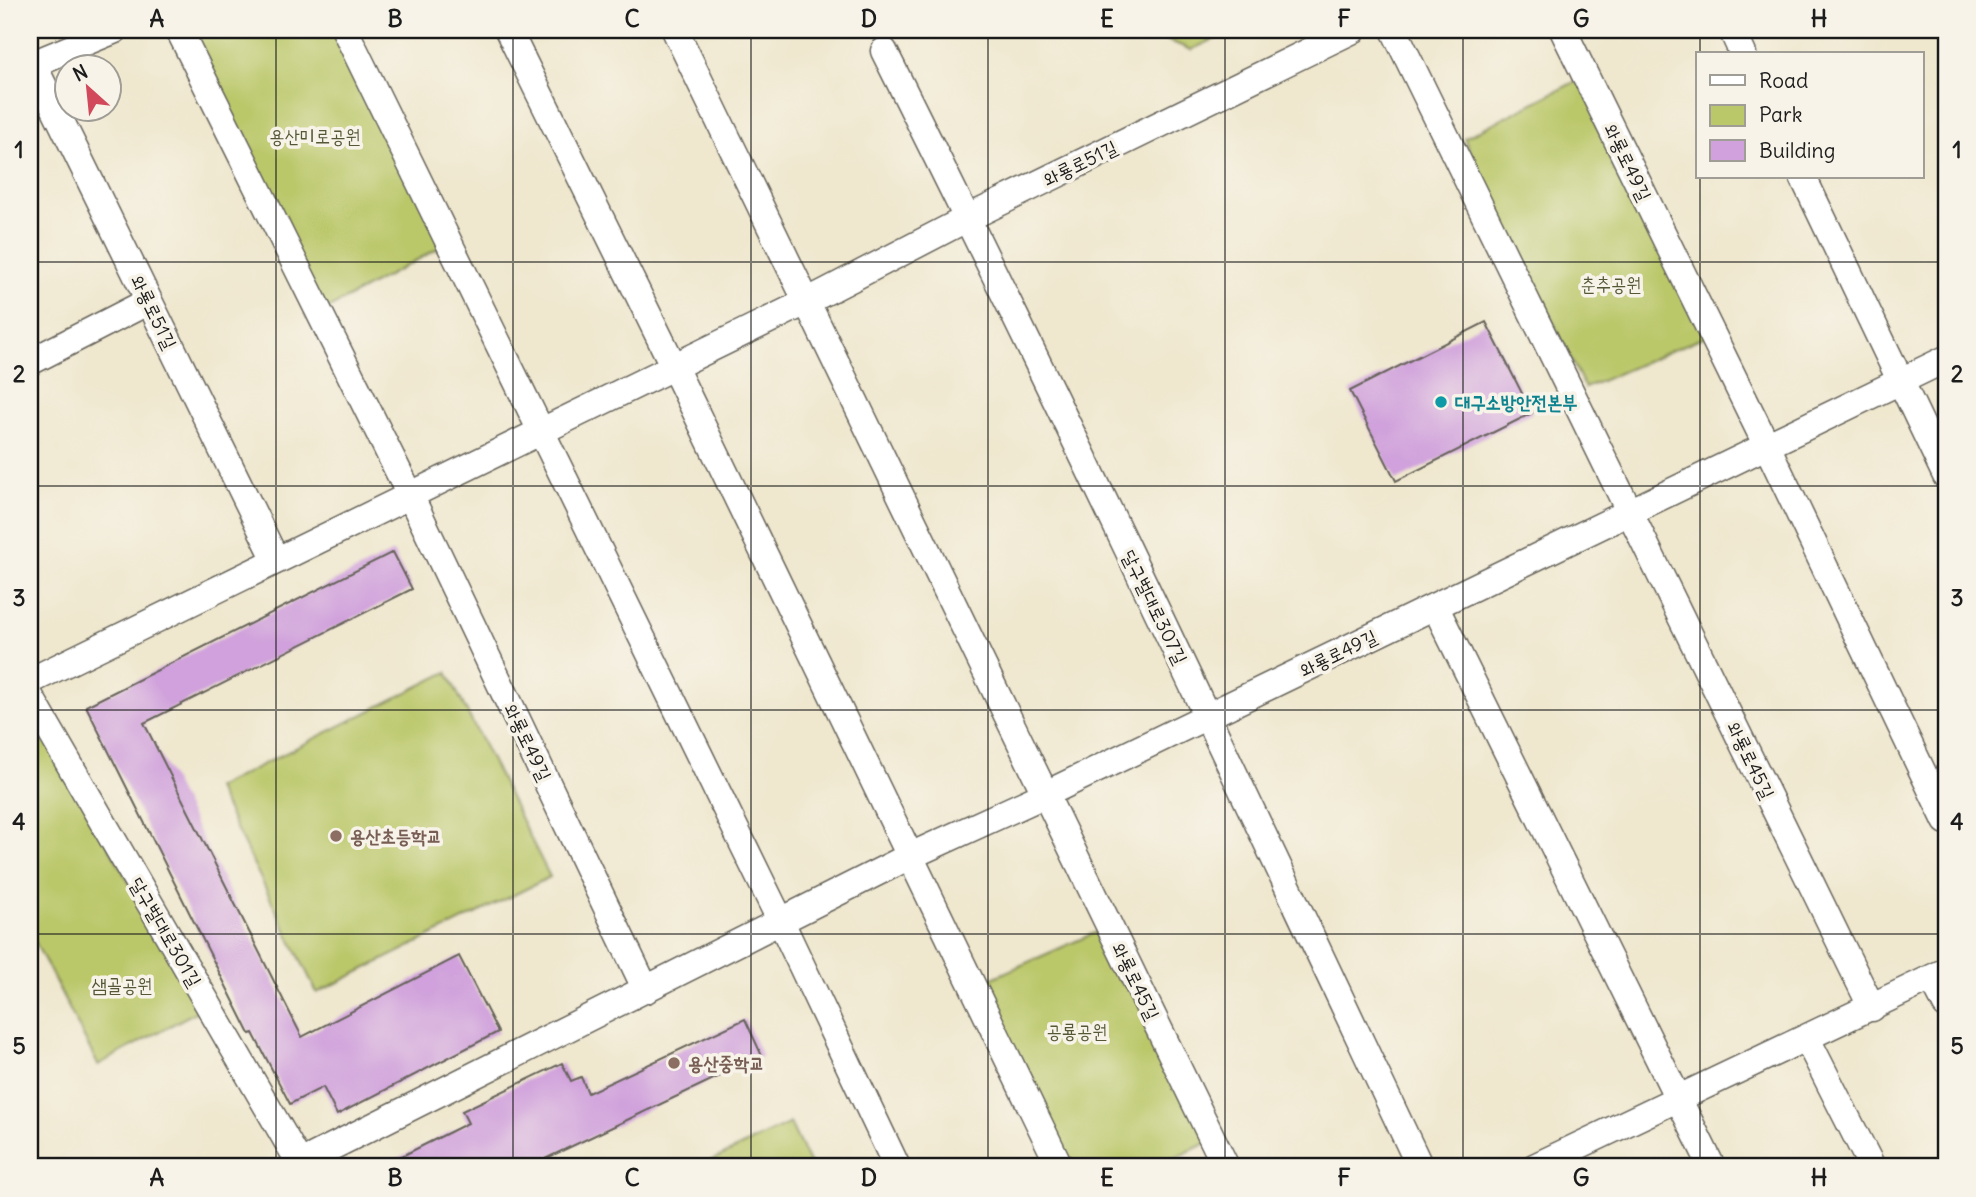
<svg xmlns="http://www.w3.org/2000/svg" width="1976" height="1197" font-family="Delius,'Poor Story',sans-serif">
	<rect width="100%" height="100%" fill="#f7f3e8"/>
	<filter id="ink" filterUnits="userSpaceOnUse"><feTurbulence type="fractalNoise" baseFrequency=".0143" numOctaves="2"/><feDisplacementMap in="SourceGraphic" scale="14" xChannelSelector="R" yChannelSelector="G"/><feConvolveMatrix kernelMatrix="1 2 1 2 8 2 1 2 1" color-interpolation-filters="sRGB"/></filter>
	<filter id="wash" filterUnits="userSpaceOnUse"><feTurbulence type="fractalNoise" baseFrequency=".00686" numOctaves="4" result="noise"/><feDisplacementMap in="SourceGraphic" scale="28" xChannelSelector="R" yChannelSelector="G"/><feGaussianBlur stdDeviation="1.57" result="paint"/><feColorMatrix in="noise" values="0 0 0 0 0 0 0 0 0 0 0 0 0 0 0 0 0 1.4 0 .05"/><feComposite in="paint" operator="in"/></filter>
	<g filter="url(#wash)">
		<rect width="100%" height="100%" fill="#efe7ce"/>
		<!-- green -->
		<path fill="#bbc86a" stroke="#6c7243" stroke-width="2" d="M182,30H343L448,243L322,312Z
			M1143,30H1234L1191,50Z
			M1586,76L1712,333L1585,388L1464,138Z
			M447,672L550,877L317,993L216,788Z
			M30,708L201,1009L98,1065L30,932Z
			M1110,926L1213,1140L1156,1167H1060L972,987Z
			M790,1123L811,1167H698Z"/>
		<g id="blocks">
			<!-- building -->
			<path fill="#d0a1dc" d="M1486,322L1532,413L1396,481L1350,391Z
				M393,552L412,589L144,723L302,1037L459,956L498,1032L337,1115L323,1087L290,1104L253,1033L250,1034L86,706Z
				M745,1019L762,1056L528,1167H380L468,1123L462,1111L562,1063L571,1081L581,1077L588,1093Z"/>
		</g>
	</g>
	<g filter="url(#ink)">
		<use href="#blocks" fill-opacity="0" stroke="#66635a" stroke-width="2"/>
		<g fill="none" stroke-linecap="round" stroke-linejoin="round">
			<!-- minor casing -->
			<g stroke="#66635a" stroke-width="29">
				<path id="minor" d="M179,30L410,495L646,990
					M345,30L781,922L897,1167
					M508,30L674,367L1060,1167
					M675,30L1226,1167
					M1394,30L1872,1008
					M1563,30L1767,446L1946,821
					M1732,30L1743,54
					M884,51C1069,420 1244,794 1420,1167
					M30,58L276,560
					M30,65L115,30
					M1803,177L1946,476
					M30,362L149,301
					M1435,606L1712,1167
					M30,681L808,301L968,218L1353,30
					M30,696L302,1167
					M1932,978L1946,1005
					M1807,1039L1872,1167
					M292,1167L908,857L1046,794L1946,359
					M1534,1167L1946,971"/>
			</g>
			<!-- minor -->
			<use href="#minor" stroke="#fff" stroke-width="26"/>
		</g>
	</g>
	<!-- grid -->
	<path fill="none" stroke="#1c1c1c" stroke-width="2" stroke-opacity="0.55" d="M276,30V1167M513,30V1167M751,30V1167M988,30V1167M1225,30V1167M1463,30V1167M1700,30V54M1700,177V1167M30,262H1946M30,486H1946M30,710H1946M30,934H1946"/>
	<!-- markers -->
	<circle fill="#0f9aa8" stroke="#f7f3e8" stroke-width="2.5" cx="1441" cy="402" r="7"/>
	<g fill="#8d6e63" stroke="#f7f3e8" stroke-width="2.5">
		<circle cx="336" cy="836" r="7"/>
		<circle cx="674" cy="1063" r="7"/>
	</g>
	<g text-anchor="middle" dominant-baseline="central" stroke-width="7" stroke-linejoin="round" paint-order="stroke">
		<!-- park labels -->
		<g font-size="19" fill="#545837" stroke="#f7f3e8">
			<text x="315" y="136">용산미로공원</text>
			<text x="1611" y="284">춘추공원</text>
			<text x="122" y="985">샘골공원</text>
			<text x="1077" y="1031">공룡공원</text>
		</g>
		<!-- street labels -->
		<g font-size="19" fill="#1c1c1c" stroke="#f7f3e8">
			<text transform="translate(1628 162) rotate(64)">와룡로49길</text>
			<text transform="translate(1080 163) rotate(-26)">와룡로51길</text>
			<text transform="translate(154 312) rotate(64)">와룡로51길</text>
			<text transform="translate(1155 607) rotate(64)">달구벌대로307길</text>
			<text transform="translate(1338 653) rotate(-26)">와룡로49길</text>
			<text transform="translate(528 742) rotate(64)">와룡로49길</text>
			<text transform="translate(1751 760) rotate(64)">와룡로45길</text>
			<text transform="translate(166 932) rotate(60)">달구벌대로301길</text>
			<text transform="translate(1136 981) rotate(64)">와룡로45길</text>
		</g>
		<!-- culture labels -->
		<g font-size="19" font-weight="bold" fill="#0d838f" stroke="#f7f3e8" text-anchor="start">
			<text x="1455" y="402">대구소방안전본부</text>
		</g>
		<!-- education labels -->
		<g font-size="19" font-weight="bold" fill="#785e54" stroke="#f7f3e8" text-anchor="start">
			<text x="350" y="836">용산초등학교</text>
			<text x="688" y="1063">용산중학교</text>
		</g>
	</g>
	<!-- margin -->
	<rect width="1976" height="1197" fill="none" stroke="#f7f3e8" stroke-width="77"/>
	<!-- legend -->
	<rect x="1696" y="52" width="228" height="126" fill="#f7f3e8" stroke="#9f9d96" stroke-width="2"/>
	<rect x="1710" y="75" width="35" height="10" fill="#ffffff" stroke="#9f9d96" stroke-width="2"/>
	<text x="1759" y="88" font-size="21" fill="#1c1c1c">Road</text>
	<rect x="1710" y="105" width="35" height="21" fill="#bbc86a" stroke="#9f9d96" stroke-width="2"/>
	<text x="1759" y="122" font-size="21" fill="#1c1c1c">Park</text>
	<rect x="1710" y="140" width="35" height="21" fill="#d0a1dc" stroke="#9f9d96" stroke-width="2"/>
	<text x="1759" y="158" font-size="21" fill="#1c1c1c">Building</text>
	<!-- north arrow -->
	<g transform="translate(88 88) rotate(333)"><circle r="33" fill="#f7f3e8" stroke="#9f9d96" stroke-width="2"/>
	<path d="M0-5L12 26L0 18L-12 26Z" fill="#d1495b"/>
	<text y="-10" font-size="19" font-weight="bold" text-anchor="middle" fill="#1c1c1c">N</text>
	</g>
	<rect x="38" y="38" width="1900" height="1120" fill="none" stroke="#1c1c1c" stroke-width="2.5"/>
	<g font-size="23" text-anchor="middle" font-weight="bold" fill="#1c1c1c">
		<text x="157" y="27">A</text>
		<text x="395" y="27">B</text>
		<text x="632" y="27">C</text>
		<text x="869" y="27">D</text>
		<text x="1107" y="27">E</text>
		<text x="1344" y="27">F</text>
		<text x="1581" y="27">G</text>
		<text x="1819" y="27">H</text>
		<text x="19" y="158">1</text>
		<text x="1957" y="158">1</text>
		<text x="19" y="382">2</text>
		<text x="1957" y="382">2</text>
		<text x="19" y="606">3</text>
		<text x="1957" y="606">3</text>
		<text x="19" y="830">4</text>
		<text x="1957" y="830">4</text>
		<text x="19" y="1054">5</text>
		<text x="1957" y="1054">5</text>
		<text x="157" y="1186">A</text>
		<text x="395" y="1186">B</text>
		<text x="632" y="1186">C</text>
		<text x="869" y="1186">D</text>
		<text x="1107" y="1186">E</text>
		<text x="1344" y="1186">F</text>
		<text x="1581" y="1186">G</text>
		<text x="1819" y="1186">H</text>
	</g>
</svg>
